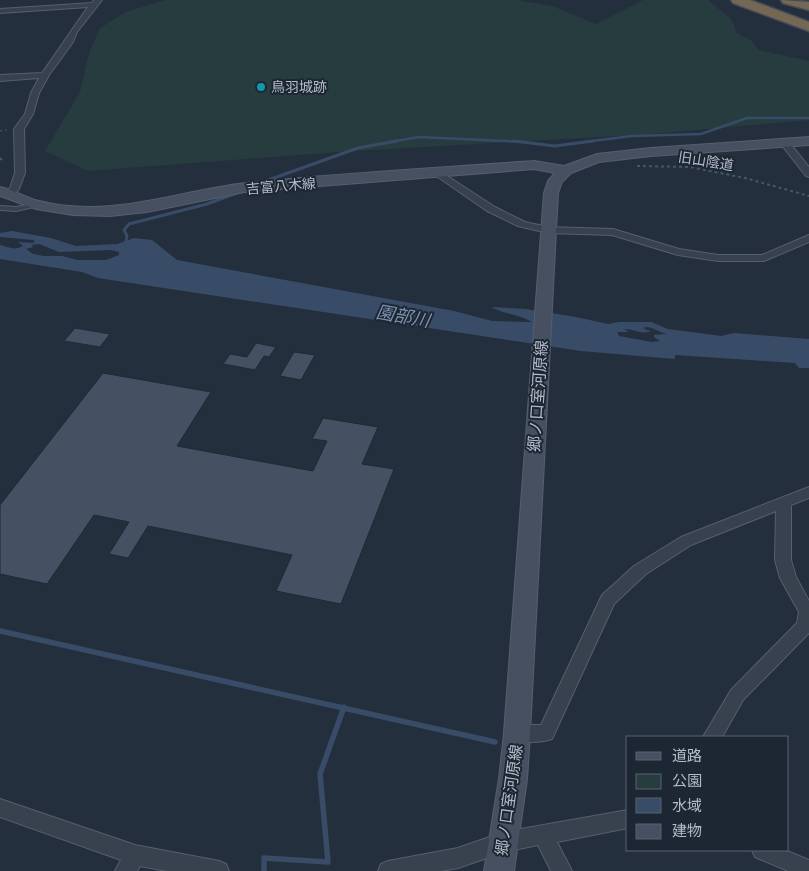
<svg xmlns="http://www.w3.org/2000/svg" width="809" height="871" font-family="'Space Grotesk','Noto Sans JP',sans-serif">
	<rect width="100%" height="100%" fill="#242f3e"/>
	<!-- green -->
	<path fill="#263c3f" d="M165,0H516L552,6L596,24L643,0H708L731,19L737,33L752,41L758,50L809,61V120L651,134L338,152L88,171L45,151L80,92L89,53L100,28L126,12Z"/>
	<!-- water -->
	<path fill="#394c67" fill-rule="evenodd" d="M12,231L51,238L76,246L117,244L134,238L152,240L177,260L454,311L492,321L532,322C519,314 504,314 491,307L526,309L576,317L608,324L619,322H651L668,329L721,336L734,333L809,339V368H799L795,363L675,355V359L581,351L98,278L82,272L0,259V245C9,247 14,251 23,246L18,242L34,243V240L0,237V233ZM39,244L59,252L111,250L119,252V255L106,260H77L62,256H44L33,254L26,249L33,247L32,245ZM645,327C654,327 658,332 667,334L654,335V337L660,341L652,342L619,336L617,332H629L624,329C635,329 640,335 651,331L644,329Z"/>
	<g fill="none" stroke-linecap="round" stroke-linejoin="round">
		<!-- stream-far2 -->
		<path stroke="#394c67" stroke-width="2.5" d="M390,142L419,137L524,142
			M584,142L632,136L701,134L747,118H809"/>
		<!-- stream-far1 -->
		<path stroke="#394c67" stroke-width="3" d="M514,141L555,146L593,141
			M257,184L358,148L397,141
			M125,246L127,236L124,230L129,224L207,204L248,189"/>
		<!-- stream -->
		<path stroke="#394c67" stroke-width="5.5" d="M0,631L495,742
			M264,871V858L328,862L320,774L344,707"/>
	</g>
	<!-- building -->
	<path fill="#455162" stroke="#1f2835" d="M75,328L110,334L100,347L64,341Z
		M256,343L276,347L269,357L264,356L255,370L223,364L230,354L247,357Z
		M294,352L315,355L301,380L280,376Z
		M103,373L211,392L177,446L313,471L327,441L312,439L323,418L378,427L362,464L394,469L341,604L276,591L292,555L148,526L128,558L109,554L129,522L94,515L47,584L0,574V505Z"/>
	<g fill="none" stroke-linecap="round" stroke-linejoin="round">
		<!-- lane casing -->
		<g stroke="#565f6c" stroke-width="2">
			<path id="lane" d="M36,203L38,204V206L16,211L0,210V206L16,207Z"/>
		</g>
		<!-- street casing -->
		<g stroke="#565f6c" stroke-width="2">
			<path id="street" d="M94,0H102L77,32L73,42L49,75L39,93L33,114L24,129L25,173L19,189L13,197H5L4,195L10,188L15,173L14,129L25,114L31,93L39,78L0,81V75L42,73C58,51 72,29 88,7L0,13V9L92,3Z
				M785,140L788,141L809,167V177L806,176L780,143Z
				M438,170L495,207L525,222L548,227L613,229L679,249L718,255H762L809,235V242L764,261H718L678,255L612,235L548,233L518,226L487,211L435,175L433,173Z
				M809,487V498L791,505V560L796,577L809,601V633L743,700L722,737H703L731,690L797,623L799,612L780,578L775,560L776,511L691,545L646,574L614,604L552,739C541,743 522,743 511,739L508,733L511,727L517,725H541L602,595L634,566L681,537Z
				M0,799L135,845L219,861L226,864L229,871H167L140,866L137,871H115L121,860L0,817Z
				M628,810V828L557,842L572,871H551L538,845L504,852L458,868L441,871H378L381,864L388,861L458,848L504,832Z
				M752,850H785L809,860V871H788L755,857Z"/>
		</g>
		<!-- secondary casing -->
		<g stroke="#565f6c" stroke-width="2">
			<path id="secondary" d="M809,137V145L651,156L599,162L571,173L562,182L558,193L556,230L530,733L527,779L514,871H484L499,779L504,733L544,193L548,181L555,173L534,169L244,192L147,212L110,216L73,215L36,209L0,196V187C14,190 26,198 39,201C111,219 176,191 246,183C342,173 438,168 534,161L564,166L597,154L651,148Z"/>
		</g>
		<!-- highway casing -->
		<g stroke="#434c59" stroke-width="3">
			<path id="highway" d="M731,0H750L809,22V31L733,3Z
				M781,0L809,2V10L783,3Z"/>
		</g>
		<!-- path-far1 -->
		<path stroke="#44595c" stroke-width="1" stroke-dasharray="2.5 2.5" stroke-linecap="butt" d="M0,131L7,130"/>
		<!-- path -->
		<path stroke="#44595c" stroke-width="2" stroke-dasharray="3 3" stroke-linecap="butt" d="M0,158L3,161
			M637,166L690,167L745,178L809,196"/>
		<!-- lane -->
		<use href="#lane" fill="#38414e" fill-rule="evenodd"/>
		<!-- street -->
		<use href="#street" fill="#38414e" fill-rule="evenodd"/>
		<!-- secondary -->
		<use href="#secondary" fill="#465061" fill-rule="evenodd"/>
		<!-- highway -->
		<use href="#highway" fill="#746855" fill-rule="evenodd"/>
	</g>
	<!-- markers -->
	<circle fill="#0f9aa8" stroke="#1d2633" stroke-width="2" cx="261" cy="87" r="5"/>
	<g text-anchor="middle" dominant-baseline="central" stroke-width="4" stroke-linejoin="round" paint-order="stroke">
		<!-- far-poi labels -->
		<g font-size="14" fill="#b4bcc9" stroke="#1d2633" text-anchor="start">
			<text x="271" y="87">鳥羽城跡</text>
		</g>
		<!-- far-street labels -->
		<g font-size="14" fill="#b4bcc9" stroke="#1d2633">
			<text transform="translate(706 161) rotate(9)">旧山陰道</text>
			<text transform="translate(281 186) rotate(-5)">吉富八木線</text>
		</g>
		<!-- street labels -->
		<g font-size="16" fill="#b4bcc9" stroke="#1d2633">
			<text transform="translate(538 396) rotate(-86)">郷ノ口室河原線</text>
			<text transform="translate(509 800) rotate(-82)">郷ノ口室河原線</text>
		</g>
		<!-- water labels -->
		<g font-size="18" font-style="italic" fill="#7c92b1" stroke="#1d2633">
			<text transform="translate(403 316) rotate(10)">園部川</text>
		</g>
	</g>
	<!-- legend -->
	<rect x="626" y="736" width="162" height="115" fill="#1d2633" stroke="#59626f"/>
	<rect x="636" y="752" width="25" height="8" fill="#465061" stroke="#59626f"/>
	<text x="672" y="761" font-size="15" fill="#b4bcc9">道路</text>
	<rect x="636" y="774" width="25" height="15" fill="#263c3f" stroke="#59626f"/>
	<text x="672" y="786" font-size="15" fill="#b4bcc9">公園</text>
	<rect x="636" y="798" width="25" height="15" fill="#394c67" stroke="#59626f"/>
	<text x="672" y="811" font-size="15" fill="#b4bcc9">水域</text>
	<rect x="636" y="824" width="25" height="15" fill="#455162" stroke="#59626f"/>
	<text x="672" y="836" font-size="15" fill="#b4bcc9">建物</text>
</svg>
